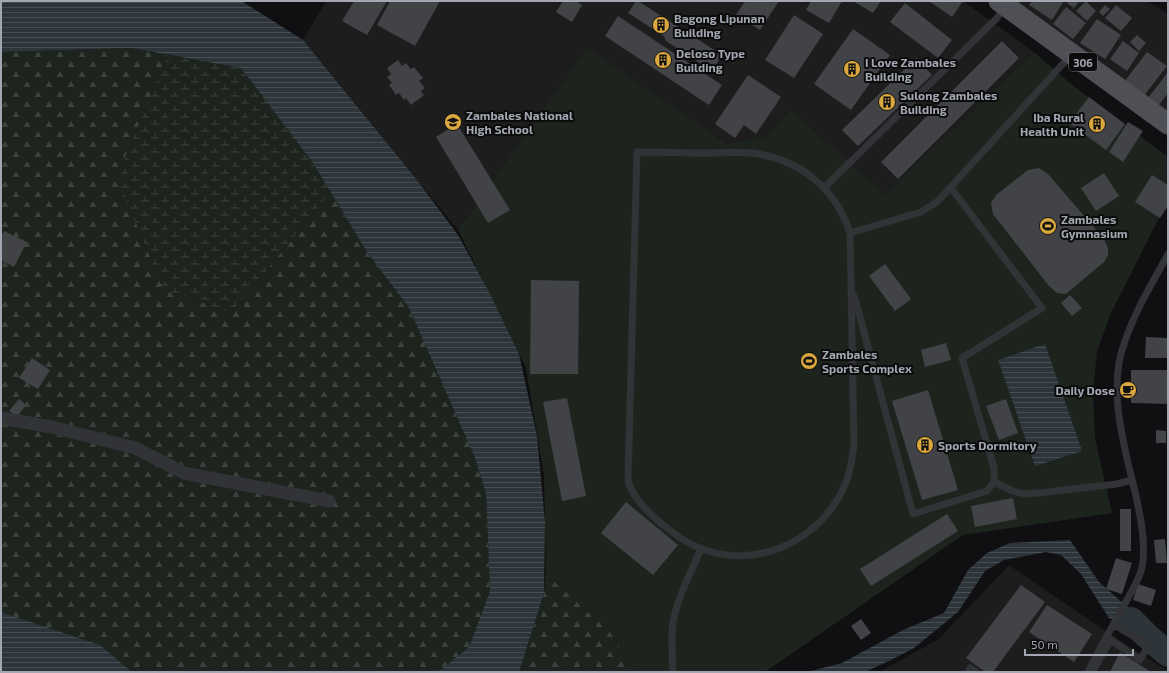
<svg xmlns="http://www.w3.org/2000/svg" width="1169" height="673" font-family="'Exo 2',sans-serif">
	<defs>
		<pattern id="forest-firs" width="22" height="20" patternUnits="userSpaceOnUse"><rect width="22" height="20" fill="#1d241e"/><path d="M5 1l3.5 6h-7zM16 11l3.5 6h-7z" fill="#3b413c"/></pattern>
		<pattern id="wetland-marsh" width="20" height="14" patternUnits="userSpaceOnUse"><rect width="20" height="14" fill="#1d241e"/><path d="M1 5h8M5 5V1M11 12h8M15 12V8" fill="none" stroke="#3b413c"/></pattern>
		<pattern id="water-rules" width="6" height="5" patternUnits="userSpaceOnUse"><rect width="6" height="5" fill="#2d353a"/><path d="M0 2.5h6" fill="none" stroke="#484f54"/></pattern>
	</defs>
	<rect width="100%" height="100%" fill="#101012"/>
	<!-- built -->
	<path fill="#1d1d1e" d="M326,1H963L1034,52L885,196L790,109L767,136L727,144L587,49L458,230L303,40Z
		M999,1H1147L1168,14V124Z
		M1009,565L1104,630L1168,671V672H879L939,639Z"/>
	<!-- green -->
	<path fill="#1d241e" d="M587,48L727,144L767,136L790,109L885,195L1034,52L1071,84L1168,157V200L1111,313L1097,351L1093,393L1095,438L1112,513L963,535L765,672H636L610,632L546,574L544,475L526,368L458,230Z"/>
	<!-- forest -->
	<path fill="url(#forest-firs)" d="M131,48L168,55L117,177L231,313L331,192L367,252L409,308L475,458L486,493L490,591L469,647L438,672H132L100,645L1,612V52Z
		M546,574L610,632L636,672H519L544,593Z"/>
	<!-- wetland -->
	<path fill="url(#wetland-marsh)" d="M168,55L241,68L313,163L331,192L231,313L163,289L117,177Z"/>
	<!-- water -->
	<path fill="url(#water-rules)" d="M1,1L243,2L303,40L417,180L458,235L489,292L519,354L537,436L545,522L544,593L519,672H438L469,647L490,591L486,493L475,458L409,308L367,252L313,163L241,68L131,48L1,52Z
		M1045,344L1082,451L1035,466L998,360Z
		M1070,540L1099,582L1142,620L1157,645L1134,629L1109,618L1081,574L1061,555L1046,552L1004,560L985,571L958,612L914,648L891,660L865,672H807L842,663L903,630L944,613L968,570L987,553L1010,543Z
		M1,612L100,645L132,672H1Z"/>
	<g fill="none" stroke-linecap="round" stroke-linejoin="round">
		<!-- river -->
		<path stroke="#2d353a" stroke-width="26" d="M1131,620L1147,636L1168,654"/>
	</g>
	<!-- building -->
	<path fill="#424347" d="M354,1H387L367,35L342,21Z
		M390,1H440L415,46L377,25Z
		M563,1H576L582,5L572,22L556,12Z
		M636,1H638L722,55L712,71L666,41L664,36L628,13Z
		M745,1H779L760,30L736,15Z
		M811,1H842L829,23L806,10Z
		M853,1H881L873,13Z
		M929,1H963L952,17Z
		M1032,1H1064L1052,20L1029,5Z
		M1069,1H1080L1074,8L1067,3Z
		M1086,1L1096,11L1087,21L1076,11Z
		M905,3L952,40L938,58L890,22Z
		M1105,5L1110,9L1103,16L1099,12Z
		M1116,5L1132,18L1121,31L1105,18Z
		M1066,7L1086,23L1073,39L1053,24Z
		M794,15L823,34L794,78L765,60Z
		M618,16L722,85L709,105L605,36Z
		M1097,19L1121,35L1105,59L1080,43Z
		M853,29L890,55L851,110L814,84Z
		M1137,35L1146,43L1139,51L1130,42Z
		M1002,41L1019,58L898,179L881,162Z
		M1123,41L1139,53L1127,71L1110,59Z
		M1147,52L1167,66L1143,97L1124,82Z
		M916,58L932,75L858,146L842,130Z
		M398,60L402,66L406,63L411,69L414,67L423,78L419,81L425,88L421,91L424,95L411,105L406,98L404,100L399,93L396,95L389,85L392,83L387,77L391,74L387,68Z
		M1168,72V93L1158,106L1148,98Z
		M748,75L781,97L756,134L744,125L735,138L715,124Z
		M1089,97L1125,124L1106,150L1069,123Z
		M1128,122L1143,131L1123,162L1109,152Z
		M457,124L510,210L488,223L436,137Z
		M1039,168L1048,174L1104,239L1108,248V255L1104,262L1066,294L1057,293L1049,286L993,214L991,203L996,195L1028,170Z
		M1104,173L1119,196L1096,211L1081,188Z
		M1152,175L1168,185V206L1160,218L1135,202Z
		M4,231L27,242L14,267L1,260V237Z
		M885,264L911,299L895,311L869,276Z
		M531,280L579,281L578,374H530Z
		M1070,295L1082,308L1072,316L1061,303Z
		M1146,337L1168,338V358H1145Z
		M946,343L951,360L925,367L921,350Z
		M32,358L50,370L38,389L19,378Z
		M1131,370H1168V404L1131,403Z
		M928,390L958,490L922,500L892,401Z
		M567,398L586,496L562,501L543,402Z
		M19,399L26,405L17,417L9,411Z
		M1006,399L1018,433L999,440L986,406Z
		M1156,430L1166,431V443H1156Z
		M1013,498L1017,519L975,527L971,506Z
		M626,502L678,545L653,575L601,533Z
		M1120,509H1131V551H1120Z
		M947,514L958,531L871,586L860,569Z
		M1165,539L1167,563H1156L1154,540Z
		M1116,558L1132,563L1122,594L1106,589Z
		M1138,584L1156,590L1151,606L1133,600Z
		M1021,585L1045,602L993,672H985L966,658Z
		M1047,605L1092,634L1074,662L1029,632Z
		M861,619L871,633L861,640L851,626Z
		M1120,652L1137,663L1151,672H1110Z"/>
	<g fill="none" stroke-linecap="round" stroke-linejoin="round">
		<!-- lane -->
		<path stroke="#323336" stroke-width="7" d="M637,152C660,152 682,153 705,153C720,153 736,152 751,153C798,158 836,188 850,233L854,444C852,458 851,472 845,485C821,540 759,570 702,549C687,544 675,534 663,525C649,513 633,499 628,480Z
			M824,188L997,18L1005,7
			M850,233L921,212L937,202L1070,56
			M854,295L913,514L987,491L994,482V468L962,358L1042,308L951,188
			M994,482L1013,491L1023,494L1039,493L1117,484L1132,480
			M1093,668L1094,669L1111,640L1140,660L1149,645L1114,625
			M673,672C672,655 671,638 673,622C678,596 691,572 701,549
			M968,672L970,668L976,672
			M1088,672C1100,647 1114,624 1127,600C1133,588 1142,575 1143,561C1146,531 1135,492 1128,463C1119,424 1110,380 1125,341C1135,311 1153,282 1168,254"/>
		<!-- street -->
		<path stroke="#323336" stroke-width="13" d="M1,418L52,427L135,448L184,473L329,501"/>
		<!-- primary -->
		<path stroke="#4e5055" stroke-width="21" d="M999,1L1168,124"/>
	</g>
	<!-- icons -->
	<defs>
		<g id="building-disc" transform="scale(0.9)"><circle r="9.5" fill="#dba83f" stroke="#0b0b0c"/><path d="M-4-6H4V6H1V3H-1V6H-4ZM-2.5-4.3h1.7v1.8h-1.7ZM.8-4.3h1.7v1.8H.8ZM-2.5-1h1.7V.8h-1.7ZM.8-1h1.7V.8H.8Z" fill="#111"/></g>
		<g id="school-disc" transform="scale(0.9)"><circle r="9.5" fill="#dba83f" stroke="#0b0b0c"/><path d="M0-5L7-2L0 1L-7-2ZM-4 1L0 2.5L4 1V4Q0 6-4 4Z" fill="#111"/></g>
		<g id="stadium-disc" transform="scale(0.9)"><circle r="9.5" fill="#dba83f" stroke="#0b0b0c"/><path d="M0-5a6.5 5 0 1 0 0 10a6.5 5 0 1 0 0-10ZM-3.5-1.8h7v3.6h-7Z" fill="#111"/></g>
		<g id="cafe-disc" transform="scale(0.9)"><circle r="9.5" fill="#dba83f" stroke="#0b0b0c"/><path d="M-5.5-4.5H6V0H3Q3 3.5 0 3.5H-2.5Q-5.5 3.5-5.5 0ZM3-3.2v2h1.7v-2ZM-6 4.5H4V6H-6Z" fill="#111"/></g>
	</defs>
	<g fill-rule="evenodd">
		<use href="#building-disc" x="661" y="25"/>
		<use href="#building-disc" x="663" y="60"/>
		<use href="#building-disc" x="852" y="69"/>
		<use href="#building-disc" x="887" y="102"/>
		<use href="#school-disc" x="453" y="122"/>
		<use href="#building-disc" x="1097" y="124"/>
		<use href="#stadium-disc" x="1048" y="226"/>
		<use href="#stadium-disc" x="809" y="361"/>
		<use href="#cafe-disc" x="1128" y="390"/>
		<use href="#building-disc" x="925" y="445"/>
	</g>
	<g text-anchor="middle" dominant-baseline="central" stroke-width="4" stroke-linejoin="round" paint-order="stroke">
		<!-- shield labels -->
		<rect fill="#0b0b0c" stroke="#757880" stroke-width="1" x="1069" y="53" width="28" height="18" rx="3"/>
		<g font-size="11" font-weight="bold" fill="#a3a7b1">
			<text x="1083" y="62">306</text>
		</g>
		<!-- poi labels -->
		<g font-size="12" font-weight="bold" fill="#a3a7b1" stroke="#0b0b0c" text-anchor="start">
			<text x="674" y="18">Bagong Lipunan<tspan x="674" dy="14">Building</tspan></text>
			<text x="676" y="53">Deloso Type<tspan x="676" dy="14">Building</tspan></text>
			<text x="865" y="62">I Love Zambales<tspan x="865" dy="14">Building</tspan></text>
			<text x="900" y="95">Sulong Zambales<tspan x="900" dy="14">Building</tspan></text>
			<text x="466" y="115">Zambales National<tspan x="466" dy="14">High School</tspan></text>
			<text x="1084" y="117" text-anchor="end">Iba Rural<tspan x="1084" dy="14">Health Unit</tspan></text>
			<text x="1061" y="219">Zambales<tspan x="1061" dy="14">Gymnasium</tspan></text>
			<text x="822" y="354">Zambales<tspan x="822" dy="14">Sports Complex</tspan></text>
			<text x="1115" y="390" text-anchor="end">Daily Dose</text>
			<text x="938" y="445">Sports Dormitory</text>
		</g>
	</g>
	<!-- border -->
	<rect width="1169" height="673" fill="none" stroke="#a3a7b1" stroke-width="4"/>
	<!-- scale -->
	<path d="M1025 649v6h108v-6" fill="none" stroke="#a3a7b1" stroke-width="2"/>
	<text x="1031" y="649" font-size="12" fill="#a3a7b1" stroke="#0b0b0c" stroke-width="3" paint-order="stroke">50 m</text>
</svg>
